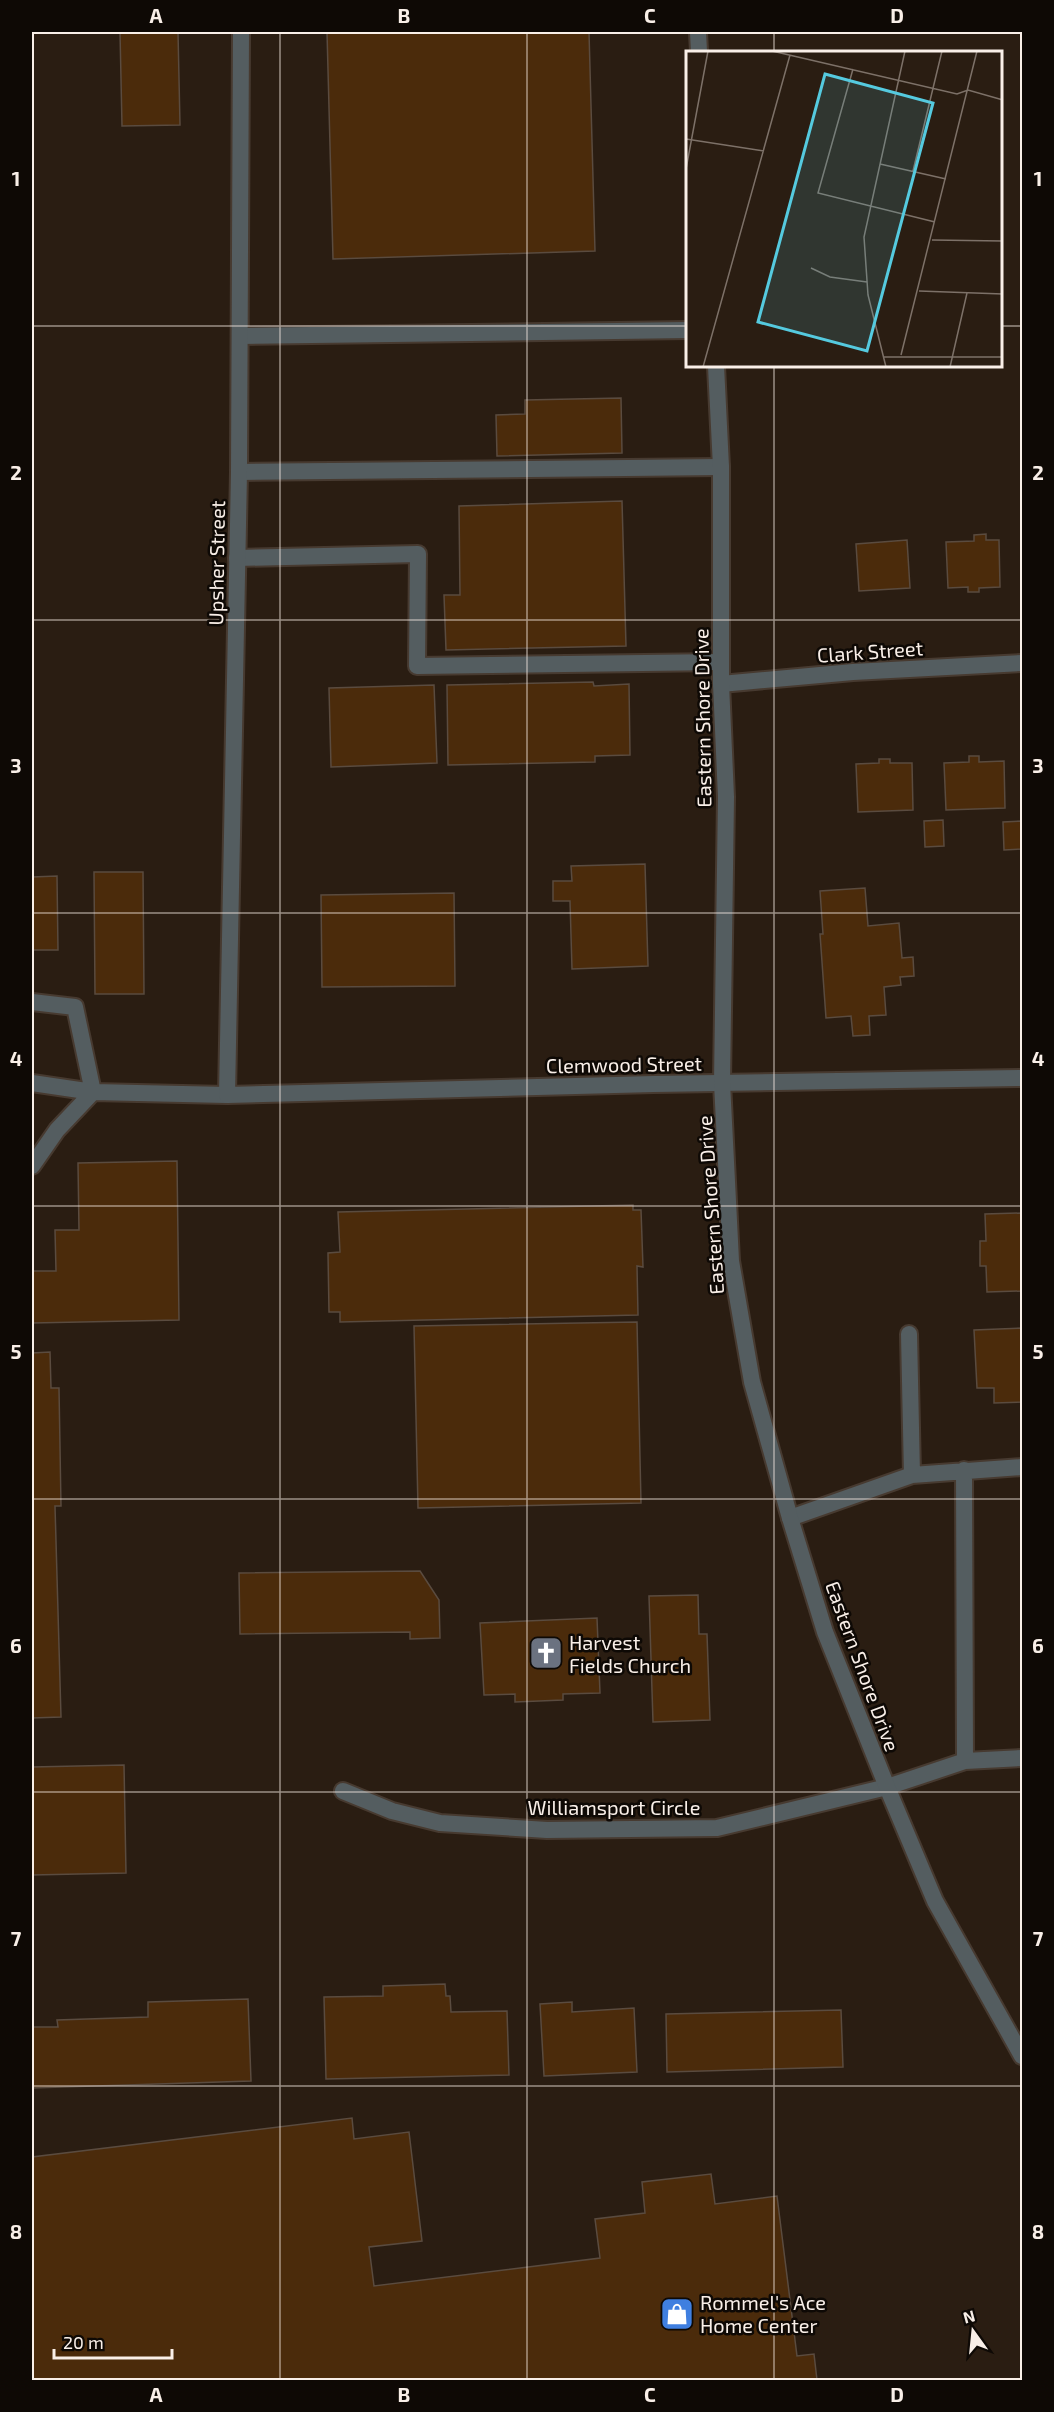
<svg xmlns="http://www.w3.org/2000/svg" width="1054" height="2412" font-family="'Exo 2',sans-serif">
	<rect width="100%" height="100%" fill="#2a1d12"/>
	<!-- building -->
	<path fill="#4b2b0b" stroke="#5a4b3f" stroke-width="1.5" d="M120,32H178L180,125L122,126Z
		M327,32H589L595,251L333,259Z
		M621,398L622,453L497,456L496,415L525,414V400Z
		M622,501L626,646L446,650L444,595H460L459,506Z
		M986,534V540H999L1000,587L979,588V592H968V587L948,588L946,542L974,541V535Z
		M907,540L910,588L859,591L856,544Z
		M593,682L594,686L629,684L630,755L595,756V762L448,765L447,685Z
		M434,685L437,763L331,767L329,688Z
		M969,756H979V762L1004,761L1005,808L946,810L944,763L969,762Z
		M879,759H890V763H912L913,810L858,812L856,764L879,763Z
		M943,820L944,846L925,847L924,821Z
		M1022,821V849L1004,850L1003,822Z
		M645,864L648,966L572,969L570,901H553V881H572L571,866Z
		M94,872H143L144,994H95Z
		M57,876L58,950H32V877Z
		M865,888L868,926L899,923L902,958L913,957L914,976L900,977L901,985L884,987L886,1015L869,1016L870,1035L853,1036L851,1016L826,1018L820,934H823L820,891Z
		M454,893L455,986L322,987L321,895Z
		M177,1161L179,1320L32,1323V1271H56L55,1230H79L78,1163Z
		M633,1205V1210H641L643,1267L637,1266L638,1315L340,1322V1312H329L328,1253L340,1252L338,1212Z
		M1022,1213V1291L987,1292L986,1266H980V1241H986L985,1214Z
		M637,1322L641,1503L418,1508L414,1326Z
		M1022,1328V1402L994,1403V1388H977L974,1330Z
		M50,1352L51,1388H59L61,1506H55L61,1717L32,1718V1353Z
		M420,1571L439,1600L440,1638L410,1639V1632L240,1634L239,1573Z
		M698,1595L699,1634H707L710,1720L653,1722L649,1596Z
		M597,1618L600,1693L563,1694V1700L515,1702V1694L484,1695L480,1623Z
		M124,1765L126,1873L32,1875V1767Z
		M445,1984L446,1996H450L451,2012L507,2011L509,2075L326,2079L324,1997L383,1996V1986Z
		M248,1999L251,2081L32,2088V2027H58L57,2020L148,2017V2002Z
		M572,2002V2012L634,2008L637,2072L544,2076L540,2004Z
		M841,2010L843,2067L667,2072L666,2014Z
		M352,2118L354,2139L409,2132L422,2241L369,2247L374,2286L600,2258L595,2219L645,2213L642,2182L711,2174L715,2204L777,2196L797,2356L814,2354L817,2380H32V2157Z"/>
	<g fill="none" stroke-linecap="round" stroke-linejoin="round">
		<!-- service casing -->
		<g stroke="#473a30" stroke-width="20">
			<path id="service" d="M240,336L688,330
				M239,472L721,467
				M237,558L418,554L417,666L721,662
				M32,1002L75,1007L93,1092
				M32,1083L93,1092L227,1095
				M32,1166L57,1130L93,1092
				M912,1475L1022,1467
				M790,1518L912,1475L909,1334
				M965,1761L1022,1758
				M887,1787L965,1761L964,1470"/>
		</g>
		<!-- minor casing -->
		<g stroke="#473a30" stroke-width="20">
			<path id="minor" d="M241,32L239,472L227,1095L654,1084L1022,1078
				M721,684L853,672L1022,663
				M343,1791L392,1811L440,1823L547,1830L717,1828L887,1787"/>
		</g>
		<!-- tertiary casing -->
		<g stroke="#473a30" stroke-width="20">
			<path id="tertiary" d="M698,32L699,52
				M716,366L721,467V684L726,797L722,1083L731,1261L752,1382L790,1518L825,1632L887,1787L935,1901L1022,2056"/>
		</g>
		<!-- service -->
		<use href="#service" stroke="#545d60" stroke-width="16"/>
		<!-- minor -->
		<use href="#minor" stroke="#545d60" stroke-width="16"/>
		<!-- tertiary -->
		<use href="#tertiary" stroke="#545d60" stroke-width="16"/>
	</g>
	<!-- grid -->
	<path fill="none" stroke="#f9efe8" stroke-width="1.5" stroke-opacity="0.55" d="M280,32V2380M527,32V2380M774,32V52M32,326H688M1002,326H1022M774,366V2380M32,620H1022M32,913H1022M32,1206H1022M32,1499H1022M32,1792H1022M32,2086H1022"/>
	<!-- icons -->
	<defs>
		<g id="church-square" transform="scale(1.725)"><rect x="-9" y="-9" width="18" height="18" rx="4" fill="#6b7280" stroke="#0e0905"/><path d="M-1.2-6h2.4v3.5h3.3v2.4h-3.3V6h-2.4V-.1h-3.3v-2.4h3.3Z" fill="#fff"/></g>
		<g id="shop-square" transform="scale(1.725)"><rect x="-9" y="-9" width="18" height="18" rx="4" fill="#3f7fe0" stroke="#0e0905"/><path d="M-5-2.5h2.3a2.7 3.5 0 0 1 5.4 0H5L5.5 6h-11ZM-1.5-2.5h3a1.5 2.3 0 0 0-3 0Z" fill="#fff"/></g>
	</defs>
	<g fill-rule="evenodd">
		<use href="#church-square" x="546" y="1653"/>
		<use href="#shop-square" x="677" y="2314"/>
	</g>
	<g text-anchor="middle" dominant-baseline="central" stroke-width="5" stroke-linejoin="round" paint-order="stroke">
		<!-- street labels -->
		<g font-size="20" fill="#f9efe8" stroke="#0e0905">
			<text transform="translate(216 563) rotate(-89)">Upsher Street</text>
			<text transform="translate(870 651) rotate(-4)">Clark Street</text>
			<text transform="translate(702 718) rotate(-91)">Eastern Shore Drive</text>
			<text transform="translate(624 1064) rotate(-1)">Clemwood Street</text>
			<text transform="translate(710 1205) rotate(-94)">Eastern Shore Drive</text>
			<text transform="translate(863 1666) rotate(70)">Eastern Shore Drive</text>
			<text x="614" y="1807">Williamsport Circle</text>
		</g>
		<!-- poi labels -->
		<g font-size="20" fill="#f9efe8" stroke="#0e0905" text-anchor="start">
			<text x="569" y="1642">Harvest<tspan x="569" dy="23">Fields Church</tspan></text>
			<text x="700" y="2302">Rommel's Ace<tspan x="700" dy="23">Home Center</tspan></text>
		</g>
	</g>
	<!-- overview -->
	<g transform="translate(686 51)">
		<rect width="316" height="316" fill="#2a1d12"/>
		<path fill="none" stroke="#7d7168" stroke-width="1.5" d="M86,0L271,43L282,39L317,49M167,18L132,142L249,171M0,88L78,100M194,113L260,128M0,118L22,0M227,120L256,0M246,189L317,190M125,217L144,226L181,231M233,240L317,243M215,304L291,0M198,306H317M17,316L104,4M200,316L182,244L178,186L219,0M264,316L281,242"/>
		<path fill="#55cadf" fill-opacity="0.15" stroke="#55cadf" stroke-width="3" d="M139,23L247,52L181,300L72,271Z"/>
		<rect width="316" height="316" fill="none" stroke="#f9efe8" stroke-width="3"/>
	</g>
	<!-- border -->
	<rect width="1054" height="2412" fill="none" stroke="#0e0905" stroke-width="66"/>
	<!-- north arrow -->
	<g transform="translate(973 2331) rotate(345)" stroke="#0e0905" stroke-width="4.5" paint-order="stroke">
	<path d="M0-4.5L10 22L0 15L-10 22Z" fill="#f9efe8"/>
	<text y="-9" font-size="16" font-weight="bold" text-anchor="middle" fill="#f9efe8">N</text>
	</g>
	<!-- scale -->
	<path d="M54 2349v9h118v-9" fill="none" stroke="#f9efe8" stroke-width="3"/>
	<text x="63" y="2349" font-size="18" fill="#f9efe8" stroke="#0e0905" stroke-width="4.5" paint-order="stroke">20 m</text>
	<rect x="33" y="33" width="988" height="2346" fill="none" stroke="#f9efe8" stroke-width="2"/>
	<g font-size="20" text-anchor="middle" font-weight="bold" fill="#f9efe8">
		<text x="156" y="23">A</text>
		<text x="404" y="23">B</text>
		<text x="650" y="23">C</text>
		<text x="897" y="23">D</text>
		<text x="16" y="186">1</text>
		<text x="1038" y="186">1</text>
		<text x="16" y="480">2</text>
		<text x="1038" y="480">2</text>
		<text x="16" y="773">3</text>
		<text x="1038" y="773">3</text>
		<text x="16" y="1066">4</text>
		<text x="1038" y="1066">4</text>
		<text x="16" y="1359">5</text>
		<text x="1038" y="1359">5</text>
		<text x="16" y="1653">6</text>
		<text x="1038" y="1653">6</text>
		<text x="16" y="1946">7</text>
		<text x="1038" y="1946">7</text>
		<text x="16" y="2239">8</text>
		<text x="1038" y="2239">8</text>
		<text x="156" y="2402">A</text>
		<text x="404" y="2402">B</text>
		<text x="650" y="2402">C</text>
		<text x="897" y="2402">D</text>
	</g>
</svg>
